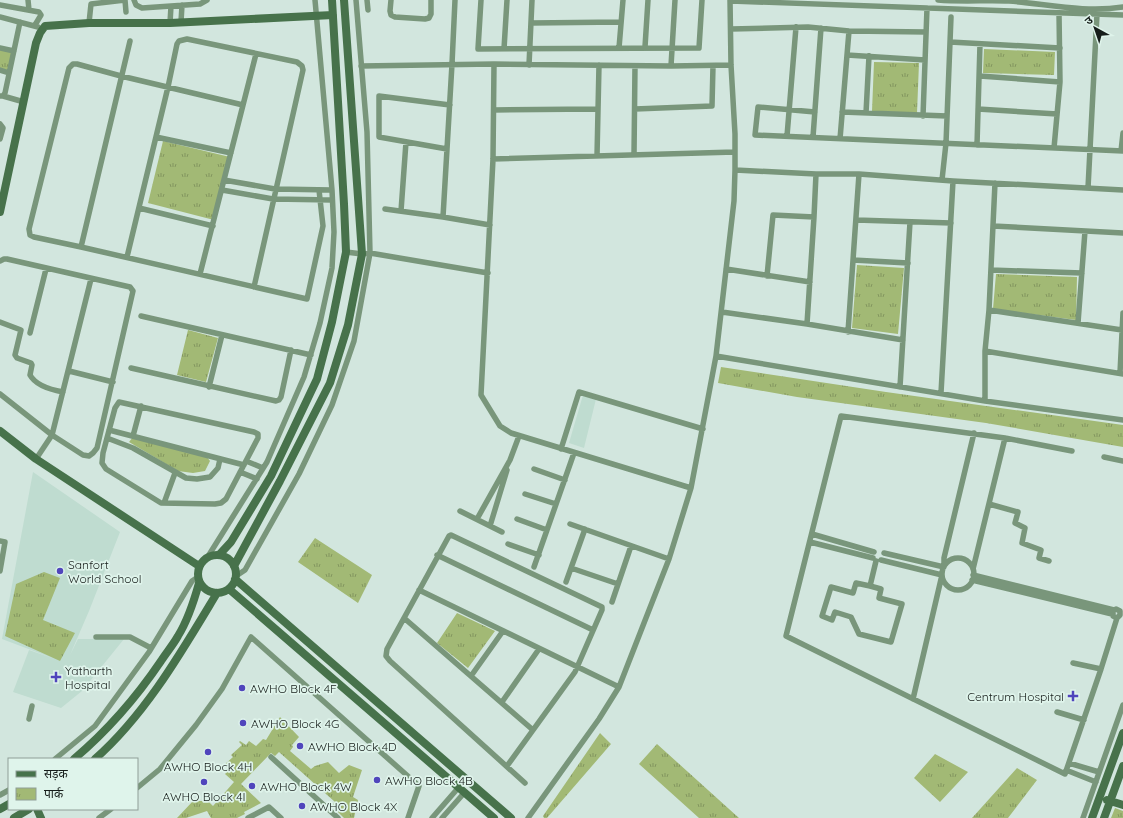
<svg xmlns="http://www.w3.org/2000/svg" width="1123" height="818" font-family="Quicksand,'Noto Sans Devanagari',sans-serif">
	<defs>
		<pattern id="park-tufts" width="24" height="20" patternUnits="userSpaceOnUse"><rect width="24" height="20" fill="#a2b975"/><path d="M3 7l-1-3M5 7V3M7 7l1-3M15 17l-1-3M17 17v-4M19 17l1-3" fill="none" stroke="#83965f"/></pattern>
	</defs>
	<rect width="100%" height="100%" fill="#d2e6de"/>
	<!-- built -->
	<path fill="#bfdcd0" d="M583,395L596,399L584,448L569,443Z
		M33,472L120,532L89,611L70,655L78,639H124L82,691L61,708L13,692L29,650L55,659L2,639Z"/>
	<!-- park -->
	<path fill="url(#park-tufts)" d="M0,48L15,52L10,72L0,70Z
		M984,49L1055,52L1054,75L983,73Z
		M874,62L919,63L917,113L872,111Z
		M163,141L230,157L214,220L148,203Z
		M857,265L904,268L898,334L852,328Z
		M996,274L1077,277L1076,320L993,309Z
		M188,330L218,338L206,382L177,375Z
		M721,367L886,392L1123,425V447L986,423L797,397L718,383Z
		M133,437L207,457L210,461L205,471L193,473L178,471L129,442Z
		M315,538L372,575L358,603L298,562Z
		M44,572L60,578L43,620L75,633L60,661L5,636L16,584Z
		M457,613L495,631L468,668L437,643Z
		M280,717L299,737L292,745L293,747L290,751L311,769L315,766L328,762L339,773L349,765L362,770L353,797L358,800L354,818H344L332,806L335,802L279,752L275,756L271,753L241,784L261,803L244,812L245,814L237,818H211L207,811L186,818H177L193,801H208L213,806L234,782L225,774L227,772L225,770L227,768L224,765L233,757L231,755L242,745L239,742L240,741L246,745L249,741L256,746L263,739L266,740Z
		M600,733L611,744L547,818H544L543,816Z
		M657,744L739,818H699L639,764Z
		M935,754L968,772L940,802L914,778Z
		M1017,768L1037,780L1008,818H972Z
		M1115,808L1123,811V818H1111Z"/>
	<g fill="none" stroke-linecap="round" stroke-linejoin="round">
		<!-- street -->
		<path stroke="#79967b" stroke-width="5.5" d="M28,0L29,10
			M125,0L126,12
			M134,0L136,5L142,8L200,4L207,0
			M367,0L368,10
			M391,0L390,11L391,15L395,17L425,19L429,18L431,14V0
			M481,0L478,49L699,48L702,0
			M938,0C962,2 986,0 1009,1C1047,4 1085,13 1123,7
			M731,1L1123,15
			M0,5L39,12L41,15L35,25
			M0,17L38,27
			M181,22L182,5
			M89,23L91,4L125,0
			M170,23L171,6
			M531,23L621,22
			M731,29L808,27L849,31L926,32
			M950,42L1060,48
			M645,47L648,0
			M0,48L14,51
			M619,48L623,0
			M504,49L507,0
			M847,55L925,60
			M494,64L493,159L481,395L500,426L511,433L691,488
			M529,65L532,0
			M361,66L494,64L671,66L731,65
			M671,66L675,0
			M0,70L9,73
			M980,76L1060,82
			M0,96H3L5,93L20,22
			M3,96L24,102
			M243,105L121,76L77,64H73L69,68L29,229L30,235L34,237L81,247L307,299L323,226L319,190
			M635,109L712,106L713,66
			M978,109L1057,114
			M494,110L598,109
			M815,112L758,107L755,135L1123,151
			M842,112L947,116
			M866,113L869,56
			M923,116L927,8
			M0,124L3,128L0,139
			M787,136L796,27
			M156,137L231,153
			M813,137L821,28
			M840,139L849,31
			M977,145L980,44
			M1054,148L1060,82L1059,13
			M447,149L379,137V96L450,105
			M1121,151L1123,133
			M634,155L635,66
			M597,156L599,65
			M493,159L735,152
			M735,170L816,174H859L953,181L1123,190
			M224,180L275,189L332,190
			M942,180L946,143L951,17
			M1088,188L1097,14
			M222,190L273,199L332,200
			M139,208L213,226
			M385,209L443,217L490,225
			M401,211L406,142
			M443,217L452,64L455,0
			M856,220L951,223
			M993,226L1123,233
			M81,247L130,41
			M346,252L362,254L370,253L488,273
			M127,257L168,87L177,44L179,41L187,39L297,62L302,66L303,70L254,287
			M853,260L908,263
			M0,261L4,259H7L130,287L133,291L97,448L93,453L89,456L83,455L52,435L0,394
			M726,269L810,282
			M991,270L1082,273
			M200,274L256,54
			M767,276L773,215L814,217
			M989,310L1122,330
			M722,312L807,324L903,340
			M141,316L311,355
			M0,322L21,330L15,355L17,358L31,363L32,365L30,375C36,386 52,390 63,392
			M1078,323L1085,231
			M807,324L814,217L816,174
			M848,332L859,174
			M30,333L46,269
			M985,351L1123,374
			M716,356L985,401L1123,420
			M131,368L276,401L279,400L281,397L291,350
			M69,371L113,382
			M1120,373L1123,313
			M209,387L222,335
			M900,387L910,222
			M941,393L953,181
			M985,401V351L989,310L995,183
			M119,402L254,432L258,434V438L226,499L221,503L215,504L161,503L106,469L102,463L103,453L115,408Z
			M109,430L244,465
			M133,436L141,406
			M107,438L133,448L186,478L197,479L210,477L218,468L220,459
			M561,449L579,392L703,429
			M1072,451L1005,438L841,416L786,636L1065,774L1101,669L1117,618L1120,615V611L1116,609L1113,611V616L1117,618
			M1104,457L1123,461
			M36,459L52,435L91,279
			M246,461L263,468
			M534,469L565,480
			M240,472L257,479
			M525,494L556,504
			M164,503L175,473
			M989,504L1018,512L1015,523L1025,528L1022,543L1041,550L1039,558L1049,561
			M460,511L502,532
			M477,519L510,460L519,436
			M517,519L547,530
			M570,524L669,559
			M490,526L507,470
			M812,534L874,552
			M0,541L5,542L0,571
			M810,542L873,558
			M508,544L539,555
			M884,553L944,567V558L974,433
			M437,555L593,630
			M207,558L267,462L304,377L320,323L332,268L334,232L332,190L315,0
			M942 574a16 16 0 1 1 32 0a16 16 0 1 1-32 0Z
			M881,560L942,575L913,699
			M534,567L574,453
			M571,568L618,584
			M973,569L1005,438
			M973,575L1114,610
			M236,576L245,570L299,474L332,405L354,341L370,253L367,132L356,0
			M972,580L1112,614
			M566,582L585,529
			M870,586L881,589L879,598L902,604L891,642L859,634L851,617L835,612L832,620L822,616L831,587L853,593L856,583L870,586L876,561
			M419,590L619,687
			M612,602L631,546
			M404,618L533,730
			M96,637H130L151,648
			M1073,663L1101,669
			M471,676L503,631
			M502,702L539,649
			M1057,712L1084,720
			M29,719L32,706
			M271,757L338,818
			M55,759L95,726L149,652L192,581L198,577
			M1069,763L1099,772
			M507,766L575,672L602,610V607L451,535L449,536L387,649L386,656L390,661L525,783
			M1066,770L1096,782
			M137,788L160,769L196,725L222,689L251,637L419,786L408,818
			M0,795L9,790
			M99,818L111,809
			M248,818L269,807L281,818
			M432,818L459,787
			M442,818L465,792
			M528,818L599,719L619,687L669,559L691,488L716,356L734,201L735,170V134L731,65L730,0
			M1083,818L1123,705"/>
		<!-- secondary -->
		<path stroke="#47724b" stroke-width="8" d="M0,212L36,43L40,33L45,26L89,23H170L333,15
			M0,431L36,459L199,566
			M219,555L231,542L271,476L317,379L332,322L346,252L344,204L332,0
			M198 574a19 19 0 1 1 38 0a19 19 0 1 1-38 0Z
			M234,566L280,481L330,383L348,325L362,254L344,0
			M235,579L511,818
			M229,589L494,818
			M74,759C107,731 136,698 161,661C166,653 173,645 178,636C188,620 194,601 199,583
			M95,759C146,714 182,651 217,593
			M1107,800L1123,805
			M0,809L9,804
			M37,809L41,818
			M14,818L29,809
			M1092,818L1123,733
			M1104,818L1123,766"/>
	</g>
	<!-- markers -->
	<g fill="#5045bc" stroke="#dff4eb" stroke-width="1.5">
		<circle cx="60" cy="571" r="4"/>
		<path d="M54 671h4v4h4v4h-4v4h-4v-4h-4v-4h4z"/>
		<circle cx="242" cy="688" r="4"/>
		<path d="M1071 690h4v4h4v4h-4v4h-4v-4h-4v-4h4z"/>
		<circle cx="243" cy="723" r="4"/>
		<circle cx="300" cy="746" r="4"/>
		<circle cx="208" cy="752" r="4"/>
		<circle cx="377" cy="780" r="4"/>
		<circle cx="204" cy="782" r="4"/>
		<circle cx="252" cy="786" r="4"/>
		<circle cx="302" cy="806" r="4"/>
	</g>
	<g text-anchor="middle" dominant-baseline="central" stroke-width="3.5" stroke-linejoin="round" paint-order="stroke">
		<!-- poi labels -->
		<g font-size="12" fill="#161d1a" stroke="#dff4eb" text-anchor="start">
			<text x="68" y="564">Sanfort<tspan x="68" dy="14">World School</tspan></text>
			<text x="65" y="670">Yatharth<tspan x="65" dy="14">Hospital</tspan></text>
			<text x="250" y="688">AWHO Block 4F</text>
			<text x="1064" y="696" text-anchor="end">Centrum Hospital</text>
			<text x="251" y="723">AWHO Block 4G</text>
			<text x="308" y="746">AWHO Block 4D</text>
			<text x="208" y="766" text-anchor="middle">AWHO Block 4H</text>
			<text x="385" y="780">AWHO Block 4B</text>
			<text x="260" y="786">AWHO Block 4W</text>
			<text x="204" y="796" text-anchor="middle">AWHO Block 4I</text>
			<text x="310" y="806">AWHO Block 4X</text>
		</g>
	</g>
	<!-- legend -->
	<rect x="8" y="758" width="130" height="52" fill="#dff4eb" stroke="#8f9e97"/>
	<rect x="16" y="771" width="20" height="6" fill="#47724b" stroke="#8f9e97"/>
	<text x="44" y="778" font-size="12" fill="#161d1a">सड़क</text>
	<rect x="16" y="788" width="20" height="12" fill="url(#park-tufts)" stroke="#8f9e97"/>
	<text x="44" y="798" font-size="12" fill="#161d1a">पार्क</text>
	<!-- north arrow -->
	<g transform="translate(1095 28) rotate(320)" stroke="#dff4eb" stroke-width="3" paint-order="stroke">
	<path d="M0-3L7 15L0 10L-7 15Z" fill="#161d1a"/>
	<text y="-6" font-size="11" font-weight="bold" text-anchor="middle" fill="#161d1a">उ</text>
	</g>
</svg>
